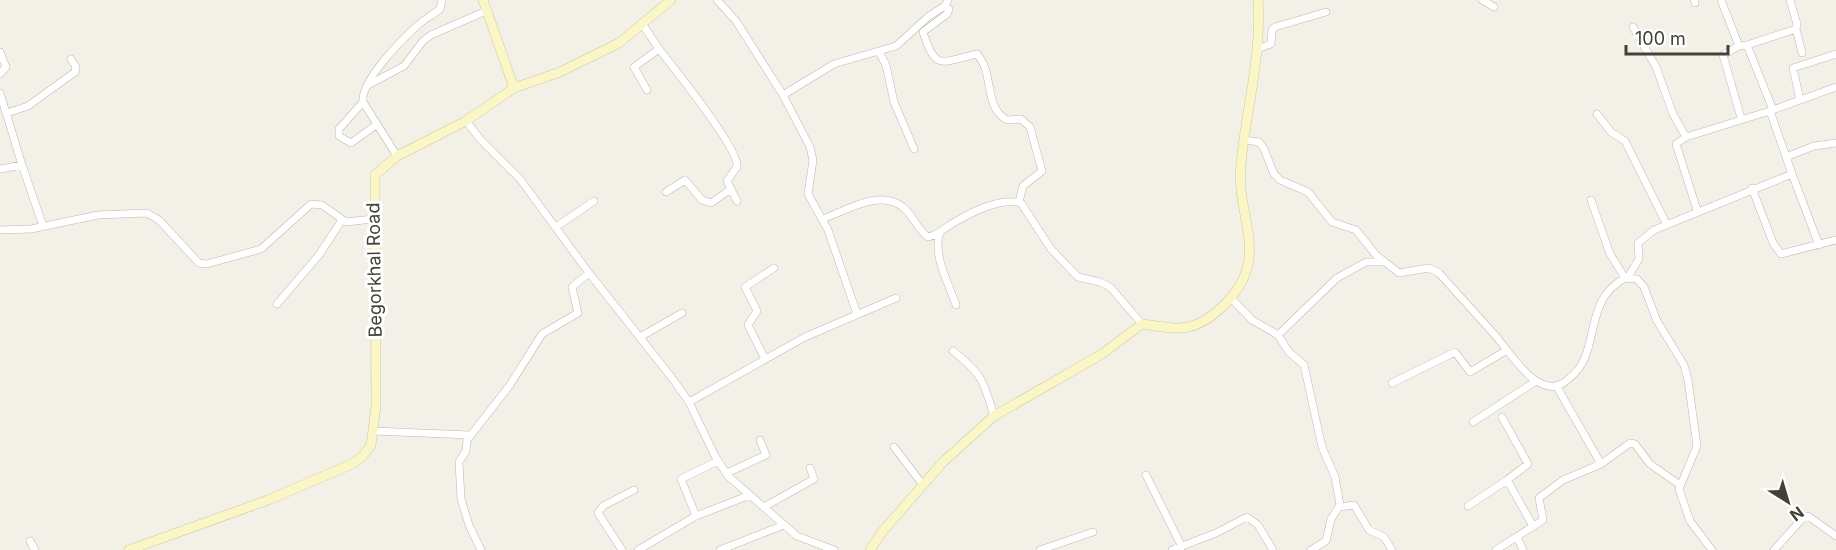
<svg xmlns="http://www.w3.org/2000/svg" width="1836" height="550" font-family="Inter,sans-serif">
	<rect width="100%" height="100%" fill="#f2f0e7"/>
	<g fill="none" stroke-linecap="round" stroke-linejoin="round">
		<!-- street casing -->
		<g stroke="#bdb9aa" stroke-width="8">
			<path id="street" d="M717,0L736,21L783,95L810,147L813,160L808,194L828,230L857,314
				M1482,0L1494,7
				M1694,0L1695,3
				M1721,0L1739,46L1747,45L1773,110
				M945,6L949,9L947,14L923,32C936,72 941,62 977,54C995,74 983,107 1007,120L1021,119L1030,127L1042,171L1023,186L1019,202
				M643,25L659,49L634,67L647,90
				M1633,27L1656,67L1673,114L1686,137
				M1796,29L1802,53
				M1747,45L1796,29L1797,24L1790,0
				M1739,46L1723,55L1741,118
				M659,49C673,67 740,150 737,167L727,181L737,201
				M1257,49L1271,44L1272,30L1275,27L1326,12
				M0,52L6,67L0,74
				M879,52L886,65L894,102L914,149
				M368,85L404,66L423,41L431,35L486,11
				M0,93L22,165
				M783,95L834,64L896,46L929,16L945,6L948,0
				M1800,100L1793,68L1836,54
				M363,102L339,129V136L351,143L376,125
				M7,113L28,106L75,72L76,67L71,59
				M1597,114L1611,132L1625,141L1666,223
				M466,121L480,139L520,179L589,273L672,378L689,402L715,456L728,476L797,536L834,550
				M1244,140L1259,142L1264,149L1274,174L1280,180L1308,192L1332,222L1356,230L1376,255L1399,273L1429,268L1439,273C1457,293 1476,314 1494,334C1510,351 1538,403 1566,381C1577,373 1583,365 1587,352C1596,323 1594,295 1625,278L1637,279L1644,287L1657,321L1684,365L1688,380L1697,446L1679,489L1690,521L1712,550
				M397,156L363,102C360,82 402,39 417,26C424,19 433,15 440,9L442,0
				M1786,157L1814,146L1836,143
				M0,169L22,165L43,226
				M1792,174L1819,245
				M1752,188L1773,243L1781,254L1836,240
				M666,192L685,180L702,200L711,203L731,189
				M1591,200L1610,254L1625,278
				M1697,210L1676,144L1686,137L1770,111
				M823,219C847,210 881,188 904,208C914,217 917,229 928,237C938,235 945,228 953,223C972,212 1000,197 1021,203L1051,249L1078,277L1100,282L1110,287L1142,324
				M556,227L594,201
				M0,230L31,229L98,215L147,213L159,220L199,263L207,264L261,249L311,204L322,205L346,222L373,219
				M940,232C932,255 949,284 956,305
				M1628,277L1639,259L1638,243L1654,230L1792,174L1770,111L1836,87
				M1231,298L1252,320L1278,335L1289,352L1304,365L1322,447L1335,477L1340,505L1331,519L1326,541L1311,550
				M277,304L319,255L342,220
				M1278,335L1337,278L1366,262H1384
				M640,337L682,313
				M953,351C983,375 983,380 994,416
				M765,359L748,325L757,311L745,287L774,268
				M1392,383L1455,352L1470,372L1507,350
				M1557,387L1601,464
				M689,402L805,337L896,298
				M1502,417L1528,464L1507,480
				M1473,422L1536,381
				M374,431L469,435
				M894,447L923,485
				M727,473L766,455L760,440
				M1146,475L1182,547
				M1468,506L1507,480L1533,526
				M764,507L814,479L810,468
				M1339,507L1354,505L1369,530L1384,537L1392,550
				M696,516L681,479L718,461
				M1517,537L1523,550
				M30,541L35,550
				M481,550L469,525L461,499L459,462L466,451L467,440L510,385L542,334L578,313L572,287L589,273
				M622,550L598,513L603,506L634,490
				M638,550L696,516L750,495
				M720,550L784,525
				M1040,550L1093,532
				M1172,550L1216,533L1247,517L1258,525L1273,550
				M1496,550L1543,520L1539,498L1563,480L1601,464L1630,443L1635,444L1650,464L1680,485
				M1774,550L1802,519L1808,516L1836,536"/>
		</g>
		<!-- secondary casing -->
		<g stroke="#cfc999" stroke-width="10">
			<path id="secondary" d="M483,0L514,88
				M129,550L268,500L352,464L362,457L371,445L376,406L375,175L397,156L466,121L514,88L560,72L619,43L671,0
				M870,550L882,532L943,462L994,416L1102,354L1142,324C1179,329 1193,334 1222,307C1274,258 1235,219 1241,164C1246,110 1262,55 1258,0"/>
		</g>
		<!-- street -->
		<use href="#street" stroke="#fff" stroke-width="7"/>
		<!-- secondary -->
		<use href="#secondary" stroke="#fbf6c8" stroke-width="9"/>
	</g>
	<g text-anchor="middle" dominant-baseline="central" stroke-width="6" stroke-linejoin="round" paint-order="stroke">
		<!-- street labels -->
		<g font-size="18" fill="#444136" stroke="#fff">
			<text transform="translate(374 270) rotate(-91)">Begorkhal Road</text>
		</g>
	</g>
	<!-- north arrow -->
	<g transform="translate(1788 502) rotate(143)" stroke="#ffffff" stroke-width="4.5" paint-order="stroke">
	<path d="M0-4.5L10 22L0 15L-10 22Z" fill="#444136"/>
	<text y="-9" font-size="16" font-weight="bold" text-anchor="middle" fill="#444136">N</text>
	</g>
	<!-- scale -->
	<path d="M1626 45v9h102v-9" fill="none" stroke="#444136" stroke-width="3"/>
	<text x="1635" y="45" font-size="18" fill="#444136" stroke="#ffffff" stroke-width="4.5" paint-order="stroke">100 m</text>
</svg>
